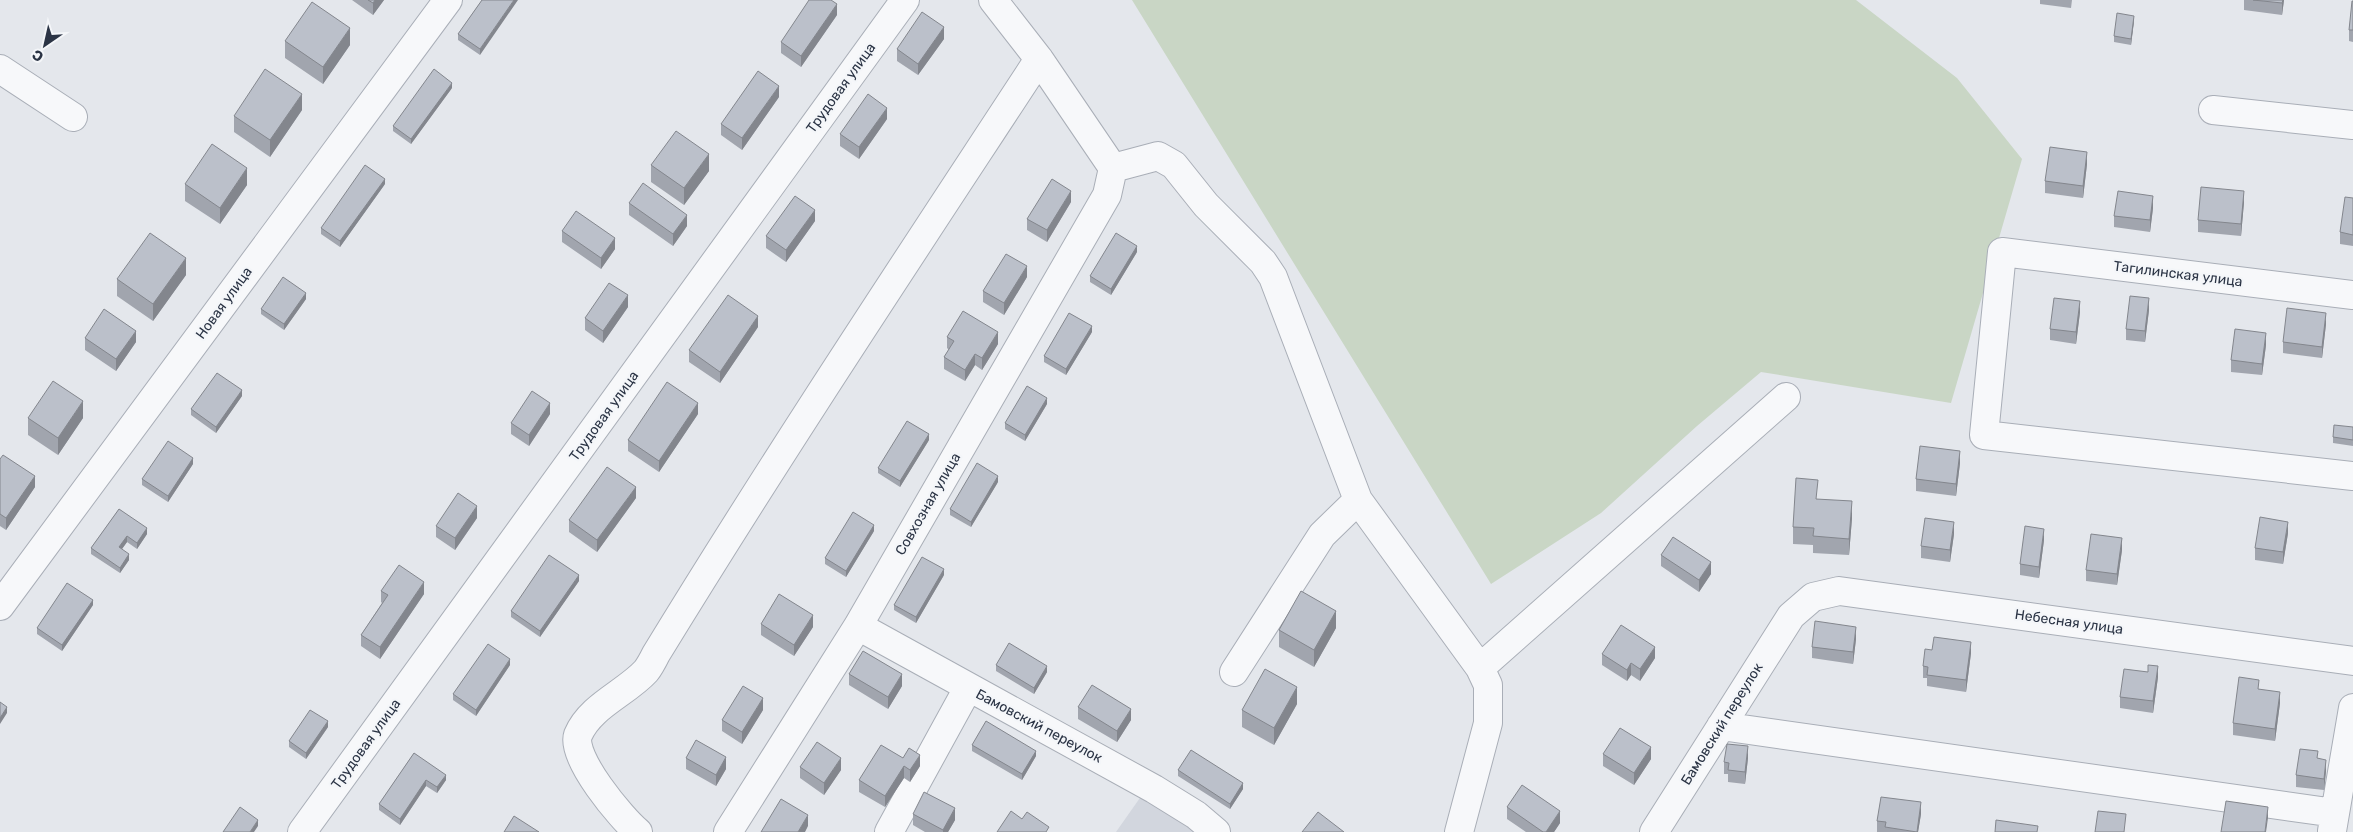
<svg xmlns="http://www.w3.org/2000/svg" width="2353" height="832" font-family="Rubik,sans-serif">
	<rect width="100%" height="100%" fill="#e4e7ec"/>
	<!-- built -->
	<path fill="#d2d6de" d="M1142,795L1188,825L1195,832H1116Z"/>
	<!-- green -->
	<path fill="#c9d6c5" d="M1132,0H1856L1957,78L2022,159L1951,403L1761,372L1697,426L1601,513L1491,584Z"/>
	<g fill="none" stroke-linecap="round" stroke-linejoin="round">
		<!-- minor casing -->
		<g stroke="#a9aeb7" stroke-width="30">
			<path id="minor" d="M993,0L1039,59L1113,168
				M0,69L73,117
				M2213,110L2353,125
				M1113,168L1158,156L1174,165L1206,205L1263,262L1273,277L1358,500L1480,668L1488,685V723L1459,832
				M2353,295L2002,252L1984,435L2353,476
				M0,606L448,0
				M858,626L1154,789L1196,815L1216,832
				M1480,668L1786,397
				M1234,672L1322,535L1358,500
				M1721,726L2335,813
				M2332,831L2353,708
				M302,832L905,0
				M638,832C622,819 570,757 578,735C590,706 626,693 646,671C650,666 653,660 656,654C779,453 910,256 1039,59
				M728,832L858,626L1107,195L1113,168
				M889,832L968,688
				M1654,832L1791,616L1813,597L1839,591L2353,661"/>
		</g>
		<!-- minor -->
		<use href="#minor" stroke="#f7f8fa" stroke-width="28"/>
	</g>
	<!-- wall -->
	<path fill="#a1a5ae" d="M352,0H384L373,15Z
		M482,0L480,55L458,40V34Z
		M2040,0H2072L2071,8L2040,4Z
		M2244,0H2284L2282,15L2244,10Z
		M2353,1V42L2349,41V30Z
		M837,15L801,67L781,53V42Z
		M2134,21L2131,45L2114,42V36Z
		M944,39L918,75L897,61V49Z
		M285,41L350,45L323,84L285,58Z
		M452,88L411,144L393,131V126Z
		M779,97L742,150L721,135V124Z
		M302,110L270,157L234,132V116Z
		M887,119L859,159L840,146V134Z
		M2087,164L2083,198L2045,193V181Z
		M651,165L709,171L684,205L651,182Z
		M185,184L247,185L220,224L185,201Z
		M385,184L340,247L321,234V228Z
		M2353,198V246L2340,244V232Z
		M1071,202L1047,242L1027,230V219Z
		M2244,202L2241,236L2198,232V220Z
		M629,203L687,226L673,246L629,215Z
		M2153,208L2150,232L2114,227V216Z
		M815,221L786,262L766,248V236Z
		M562,231L615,249L601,269L562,242Z
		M1137,252L1111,295L1090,282V276Z
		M186,275L153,321L117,296V279Z
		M1027,277L1004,315L983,302V291Z
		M306,299L284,330L261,314V309Z
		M628,307L603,343L585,330V318Z
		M2149,310L2145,342L2126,340V329Z
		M2080,312L2076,344L2050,340V329Z
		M2326,324L2322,358L2283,353V342Z
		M758,327L720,383L689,362V350Z
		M1092,332L1066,375L1044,362V356Z
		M947,337L998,344L982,370L975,365L965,381L944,369V357L949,350L947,348Z
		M85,338L136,342L116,371L85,350Z
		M2266,345L2262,375L2231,372V360Z
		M242,396L216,433L191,415V409Z
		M1047,404L1025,441L1005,429V423Z
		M550,414L529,446L511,434V423Z
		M698,414L659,472L628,451V440Z
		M28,418H83L58,455L28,435Z
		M2353,427V446L2333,443V437Z
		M929,440L900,487L878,473V468Z
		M0,459L35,487L6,530L0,526Z
		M1960,463L1956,496L1916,491V479Z
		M193,464L168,502L142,485V479Z
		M998,482L971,527L950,515V509Z
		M636,498L597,552L569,532V520Z
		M1817,499L1852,518L1849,555L1813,553V545L1793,544V527Z
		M119,509L147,534L137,549L127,542L122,549L129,560L120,573L91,554V548Z
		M477,518L455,550L436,537V526Z
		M874,531L846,577L825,564V558Z
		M2288,533L2283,564L2255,560V548Z
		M1954,534L1950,562L1921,558V546Z
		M2044,540L2039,578L2020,575V564Z
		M2122,550L2117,585L2086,581V570Z
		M1661,555L1711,574L1699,592L1661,566Z
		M944,575L916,623L894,610V605Z
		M579,581L540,637L511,617V611Z
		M381,591L424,594L380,659L361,646V635L382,603L381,602Z
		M93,605L62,651L37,634V628Z
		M761,624L813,627L794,656L761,635Z
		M1336,628L1314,667L1279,647V630Z
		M1856,639L1853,664L1812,658V647Z
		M1932,650L1971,653L1966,692L1927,686V678H1923V666Z
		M1602,654L1655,658L1640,681L1631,675L1627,681L1602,665Z
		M510,665L476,716L453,700V694Z
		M996,665L1047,672L1034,694L996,671Z
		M2148,672L2158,677L2153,713L2120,708V697Z
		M849,674L902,686L888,709L849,685Z
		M2259,689L2280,703L2275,741L2233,735V723Z
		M1297,704L1274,745L1242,727V710Z
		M1078,707L1131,720L1117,742L1078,719Z
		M763,710L742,744L722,731V720Z
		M328,727L306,759L289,747V741Z
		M972,745L1036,756L1022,780L972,751Z
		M414,753L446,780L437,793L426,786L400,825L379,810V804Z
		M1603,754L1651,759L1634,785L1603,766Z
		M686,758L726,769L716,786L686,769Z
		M903,758L920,766L910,782L904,778L885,807L859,792V780Z
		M1748,758L1745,784L1728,782V774H1724V762Z
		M2318,758L2326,771L2324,790L2296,787V775Z
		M800,767L841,770L824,795L800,778Z
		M1178,770L1243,789L1230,809L1178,776Z
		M1507,807L1560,823L1554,832H1526L1507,819Z
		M913,814L955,820L948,832H925L913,825Z
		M1921,814L1918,832H1877V821Z"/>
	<!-- shaded-wall -->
	<path fill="#83868d" d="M375,0H384L373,15V3Z
		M514,0H518L480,55V49Z
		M2283,0H2284L2282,15V3Z
		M837,4V15L801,67V56Z
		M2134,16V21L2131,45V39Z
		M944,27V39L918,75V64Z
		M350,28V45L323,84V67Z
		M452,83V88L411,144V139Z
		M779,86V97L742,150V138Z
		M302,94V110L270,157V140Z
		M887,108V119L859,159V147Z
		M2087,152V164L2083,198V186Z
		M709,154V171L684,205V188Z
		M247,168V185L220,224V208Z
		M385,179V184L340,247V241Z
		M1071,191V202L1047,242V230Z
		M2244,191V202L2241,236V224Z
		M2153,196V208L2150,232V220Z
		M815,210V221L786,262V250Z
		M687,215V226L673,246V234Z
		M615,238V249L601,269V258Z
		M1137,246V252L1111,295V289Z
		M186,258V275L153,321V304Z
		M1027,266V277L1004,315V303Z
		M306,293V299L284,330V324Z
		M628,295V307L603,343V331Z
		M2149,298V310L2145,342V331Z
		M2080,301V312L2076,344V332Z
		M2326,313V324L2322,358V347Z
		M758,316V327L720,383V372Z
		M1092,326V332L1066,375V369Z
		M136,331V342L116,371V359Z
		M998,332V344L982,370V358Z
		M2266,333V345L2262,375V364Z
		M975,354V365L965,381V370Z
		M242,390V396L216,433V427Z
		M1047,398V404L1025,441V435Z
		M83,401V418L58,455V438Z
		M550,403V414L529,446V435Z
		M698,403V414L659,472V461Z
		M929,434V440L900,487V481Z
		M1960,451V463L1956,496V484Z
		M193,458V464L168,502V496Z
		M35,476V487L6,530V518Z
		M998,476V482L971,527V522Z
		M636,487V498L597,552V540Z
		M1852,501V518L1849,555V539Z
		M477,506V518L455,550V538Z
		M1954,522V534L1950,562V550Z
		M2288,522V533L2283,564V552Z
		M874,525V531L846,577V571Z
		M147,528V534L137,549V543Z
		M2044,529V540L2039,578V567Z
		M127,536V542L119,553V547Z
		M2122,538V550L2117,585V574Z
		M129,554V560L120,573V568Z
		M1711,562V574L1699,592V580Z
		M944,569V575L916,623V617Z
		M579,575V581L540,637V631Z
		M424,582V594L380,659V647Z
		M93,600V605L62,651V645Z
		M1336,611V628L1314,667V650Z
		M813,615V627L794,656V645Z
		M1856,627V639L1853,664V652Z
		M1971,642V653L1966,692V680Z
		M1655,647V658L1640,681V669Z
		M510,659V665L476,716V710Z
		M1631,663V675L1627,681V670Z
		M1047,666V672L1034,694V688Z
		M2158,666V677L2153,713V701Z
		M902,674V686L888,709V697Z
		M1297,687V704L1274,745V728Z
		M2280,692V703L2275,741V729Z
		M763,698V710L742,744V732Z
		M7,707V713L0,724V718Z
		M1131,709V720L1117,742V731Z
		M328,721V727L306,759V753Z
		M1748,746V758L1745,784V772Z
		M1651,747V759L1634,785V773Z
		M1036,751V756L1022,780V774Z
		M920,755V766L910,782V770Z
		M726,757V769L716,786V775Z
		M841,758V770L824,795V783Z
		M2326,760V771L2324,790V779Z
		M904,766V778L885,807V796Z
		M446,775V780L437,793V787Z
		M426,780V786L400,825V819Z
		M1243,783V789L1230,809V804Z
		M1921,802V814L1918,832H1917Z
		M2268,807V818L2266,832H2265Z
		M955,808V820L948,832H943V830Z
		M1560,811V823L1554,832H1546Z
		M808,815V826L805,832H798Z
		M258,820V826L254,832H250Z"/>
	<!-- building -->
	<path fill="#bbc0ca" stroke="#83868d" d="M368,0H375L373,3Z
		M482,0H514L480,49L458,34Z
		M809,0H831L837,4L801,56L781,42Z
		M2253,0H2283L2282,3Z
		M2352,1H2353V30H2349Z
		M312,2L350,28L323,67L285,41Z
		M922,12L944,27L918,64L897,49Z
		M2117,13L2134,16L2131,39L2114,36Z
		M265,69L302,94L270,140L234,116Z
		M434,69L452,83L411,139L393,126Z
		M758,71L779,86L742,138L721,124Z
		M868,94L887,108L859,147L840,134Z
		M676,131L709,154L684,188L651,165Z
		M212,144L247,168L220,208L185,184Z
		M2050,147L2087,152L2083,186L2045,181Z
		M365,165L385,179L340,241L321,228Z
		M1052,179L1071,191L1047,230L1027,219Z
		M643,183L687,215L673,234L629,203Z
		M2201,187L2244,191L2241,224L2198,220Z
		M2118,191L2153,196L2150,220L2114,216Z
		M795,196L815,210L786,250L766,236Z
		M2345,197L2353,198V235L2340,232Z
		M576,211L615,238L601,258L562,231Z
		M150,233L186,258L153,304L117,279Z
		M1116,233L1137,246L1111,289L1090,276Z
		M1006,254L1027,266L1004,303L983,291Z
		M283,277L306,293L284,324L261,309Z
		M609,283L628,295L603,331L585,318Z
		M728,295L758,316L720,372L689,350Z
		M2130,296L2149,298L2145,331L2126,329Z
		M2054,298L2080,301L2076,332L2050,329Z
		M2287,308L2326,313L2322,347L2283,342Z
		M104,309L136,331L116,359L85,338Z
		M963,311L998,332L982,358L975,354L965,370L944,357L954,341L947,337Z
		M1069,313L1092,326L1066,369L1044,356Z
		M2235,329L2266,333L2262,364L2231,360Z
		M217,373L242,390L216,427L191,409Z
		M53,381L83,401L58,438L28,418Z
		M667,382L698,403L659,461L628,440Z
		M1027,386L1047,398L1025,435L1005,423Z
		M532,391L550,403L529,435L511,423Z
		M907,421L929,434L900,481L878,468Z
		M2334,425L2353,427V440L2333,437Z
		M168,441L193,458L168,496L142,479Z
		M1920,446L1960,451L1956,484L1916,479Z
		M3,455L35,476L6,518L0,514V459Z
		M977,463L998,476L971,522L950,509Z
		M607,467L636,487L597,540L569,520Z
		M1796,478L1818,480L1816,499L1852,501L1849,539L1813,536L1814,528L1793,527Z
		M458,493L477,506L455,538L436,526Z
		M119,509L147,528L137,543L127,536L119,547L129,554L120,568L91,548Z
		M853,512L874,525L846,571L825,558Z
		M2260,517L2288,522L2283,552L2255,548Z
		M1925,518L1954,522L1950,550L1921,546Z
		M2025,526L2044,529L2039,567L2020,564Z
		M2091,534L2122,538L2117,574L2086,570Z
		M1673,537L1711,562L1699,580L1661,555Z
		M549,555L579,575L540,631L511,611Z
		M922,557L944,569L916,617L894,605Z
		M399,565L424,582L380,647L361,635L388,595L381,591Z
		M67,583L93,600L62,645L37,628Z
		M1301,591L1336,611L1314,650L1279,630Z
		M779,594L813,615L794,645L761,624Z
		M1815,621L1856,627L1853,652L1812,647Z
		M1621,625L1655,647L1640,669L1631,663L1627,670L1602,654Z
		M1934,637L1971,642L1966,680L1927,675L1928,667L1923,666L1925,649L1932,650Z
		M1009,643L1047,666L1034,688L996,665Z
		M488,644L510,659L476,710L453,694Z
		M863,651L902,674L888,697L849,674Z
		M2148,665L2158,666L2153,701L2120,697L2124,669L2148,672Z
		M1265,669L1297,687L1274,728L1242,710Z
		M2239,677L2259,680L2258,689L2280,692L2275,729L2233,723Z
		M1092,685L1131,709L1117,731L1078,707Z
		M743,686L763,698L742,732L722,720Z
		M0,702L7,707L0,718Z
		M310,710L328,721L306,753L289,741Z
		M986,721L1036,751L1022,774L972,745Z
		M1620,728L1651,747L1634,773L1603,754Z
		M696,740L726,757L716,775L686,758Z
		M817,742L841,758L824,783L800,767Z
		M1727,744L1748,746L1745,772L1728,770L1729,763L1724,762Z
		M881,745L903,758L909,748L920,755L910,770L904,766L885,796L859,780Z
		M2300,749L2318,751L2317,758L2326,760L2324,779L2296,775Z
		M1191,750L1243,783L1230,804L1178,770Z
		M414,753L446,775L437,787L426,780L400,819L379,804Z
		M1522,785L1560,811L1546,832H1543L1507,807Z
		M924,792L955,808L943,830L913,814Z
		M1881,797L1921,802L1917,832L1885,827L1886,822L1877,821Z
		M781,799L808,815L798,832H761Z
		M2226,801L2268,807L2265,832H2221Z
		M240,807L258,820L250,832H223Z
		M1011,811L1022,819L1027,812L1049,827L1046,832H997Z
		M2098,811L2126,814L2124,832H2095Z
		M1318,812L1344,832H1302Z
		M514,816L539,832H504Z
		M1996,820L2038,826L2037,832H1995Z"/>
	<g text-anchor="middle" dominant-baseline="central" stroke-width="4.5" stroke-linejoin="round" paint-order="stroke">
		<!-- street labels -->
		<g font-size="14" fill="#2b3445" stroke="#f4f6f9">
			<text transform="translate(841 88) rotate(-54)">Трудовая улица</text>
			<text transform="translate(2178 274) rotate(7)">Тагилинская улица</text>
			<text transform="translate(224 303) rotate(-54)">Новая улица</text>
			<text transform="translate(604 416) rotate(-54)">Трудовая улица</text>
			<text transform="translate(928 504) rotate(-60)">Совхозная улица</text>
			<text transform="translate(2069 622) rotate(8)">Небесная улица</text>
			<text transform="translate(1722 724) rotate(-58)">Бамовский переулок</text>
			<text transform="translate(1039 726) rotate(28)">Бамовский переулок</text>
			<text transform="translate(366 744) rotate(-54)">Трудовая улица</text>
		</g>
	</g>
	<!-- north arrow -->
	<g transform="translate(45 45) rotate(214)" stroke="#f4f6f9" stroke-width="4" paint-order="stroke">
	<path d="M0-4L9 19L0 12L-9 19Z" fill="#2b3445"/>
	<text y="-8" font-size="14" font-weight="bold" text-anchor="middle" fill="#2b3445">С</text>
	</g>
</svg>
